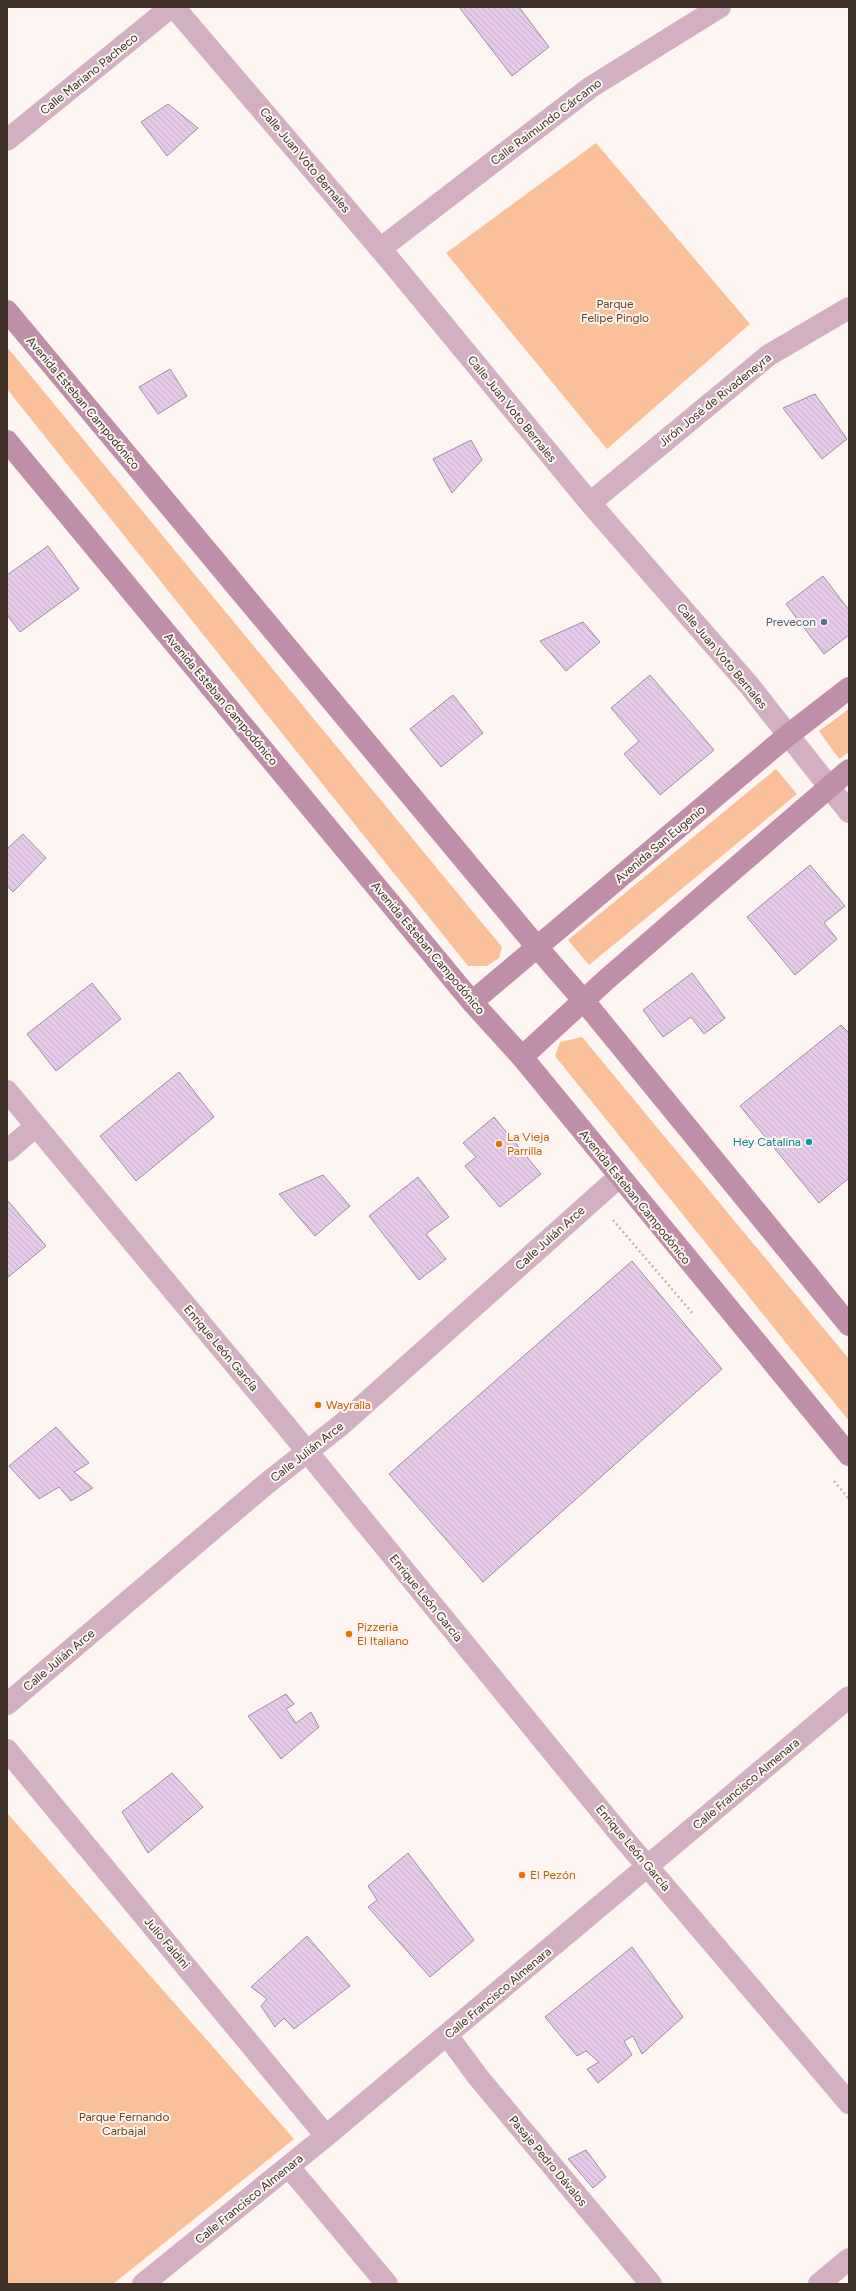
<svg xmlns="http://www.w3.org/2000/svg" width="856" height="2291" font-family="Figtree,sans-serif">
	<defs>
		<pattern id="building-back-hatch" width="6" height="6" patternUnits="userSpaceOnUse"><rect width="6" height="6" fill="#e6cbe9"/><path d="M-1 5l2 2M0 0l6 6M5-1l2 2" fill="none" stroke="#c6afc8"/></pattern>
	</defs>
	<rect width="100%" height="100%" fill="#fcf5f1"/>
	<!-- green -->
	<path fill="#f9c099" d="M596,143L750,324L607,449L446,253Z
		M7,347L502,947L499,958L487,966H468L7,389Z
		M849,709V752L839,759L819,731Z
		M776,769L797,794L589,965L568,940Z
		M582,1037L849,1359V1421L555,1056L560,1042Z
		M7,1813L294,2139L113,2284H7Z"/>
	<!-- building -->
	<path fill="url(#building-back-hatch)" stroke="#a38ba6" d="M459,7H519L549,47L512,76Z
		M168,104L198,128L167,156L141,122Z
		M170,369L187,396L158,414L139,387Z
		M815,394L847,439L822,459L783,408Z
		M471,440L482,460L452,493L433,459Z
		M48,546L79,589L20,632L7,615V575Z
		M823,576L849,610V635L824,654L786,604Z
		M583,622L600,642L566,671L540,641Z
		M650,675L714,750L660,795L624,754L639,741L611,708Z
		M453,695L483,733L441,767L410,729Z
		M23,834L46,858L13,892L7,886V849Z
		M810,865L845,906L824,923L837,939L795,975L747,917Z
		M692,973L725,1018L704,1034L691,1017L663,1037L643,1010Z
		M92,983L121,1019L56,1071L27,1034Z
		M841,1025L849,1033V1178L819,1203L740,1106Z
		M179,1072L214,1117L136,1181L100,1136Z
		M494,1117L541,1174L500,1207L465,1166L476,1157L463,1143Z
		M323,1175L350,1206L315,1236L279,1194Z
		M418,1177L449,1217L426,1234L446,1259L419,1280L369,1216Z
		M8,1201L46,1246L7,1278V1202Z
		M632,1261L722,1369L483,1582L389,1474Z
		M56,1427L89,1463L74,1472L93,1488L71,1501L59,1487L39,1499L9,1466Z
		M286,1694L294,1704L286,1709L296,1723L311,1712L319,1727L281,1759L248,1716Z
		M172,1773L203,1807L148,1853L122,1812Z
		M408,1853L474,1940L430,1977L368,1907L377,1900L368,1886Z
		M307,1936L350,1986L294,2029L284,2018L275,2027L261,2006L267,1999L251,1987Z
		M632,1947L683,2017L642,2054L633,2036L624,2041L632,2055L598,2083L587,2069L599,2062L586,2051L577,2056L545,2017Z
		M586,2150L606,2177L593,2188L568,2159Z"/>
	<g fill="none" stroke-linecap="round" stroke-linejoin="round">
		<!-- path -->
		<path stroke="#beb5af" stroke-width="2.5" stroke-dasharray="2 3" stroke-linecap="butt" d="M613,1220L694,1315
			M834,1481L849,1499"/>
		<!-- street -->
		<path stroke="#d2b0c2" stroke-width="22" d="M174,7L394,265L590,503L748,684L849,812
			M7,140L171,7
			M380,249L591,87L720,7
			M590,503L769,355L849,308
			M7,1091L287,1427L624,1839L849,2103
			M7,1151L36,1126
			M7,1704L266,1484L341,1425L619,1177
			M7,1750L326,2136
			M447,2035L478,2077L651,2284
			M289,2167L387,2284
			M143,2284L326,2136L849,1697
			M819,2284L849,2259"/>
		<!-- secondary -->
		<path stroke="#bf8ea9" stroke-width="22" d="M7,311L537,947L584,1001L849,1325
			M7,441L472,1002L522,1057L849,1455
			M472,1002L787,736L849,688
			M522,1057L607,979L849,770"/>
	</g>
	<!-- markers -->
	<circle fill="#5c6f8a" stroke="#fcf5f1" stroke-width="1.5" cx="824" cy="622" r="4"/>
	<circle fill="#0f9aa8" stroke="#fcf5f1" stroke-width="1.5" cx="809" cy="1142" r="4"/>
	<g fill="#e8710a" stroke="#fcf5f1" stroke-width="1.5">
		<circle cx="499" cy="1144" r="4"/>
		<circle cx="318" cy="1405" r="4"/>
		<circle cx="349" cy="1634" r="4"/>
		<circle cx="522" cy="1875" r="4"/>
	</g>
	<g text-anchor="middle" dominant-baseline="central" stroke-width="4" stroke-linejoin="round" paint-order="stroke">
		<!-- street labels -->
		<g font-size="12" fill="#3f3128" stroke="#fcf5f1">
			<text transform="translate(89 74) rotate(-39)">Calle Mariano Pacheco</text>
			<text transform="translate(546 122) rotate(-37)">Calle Raimundo Cárcamo</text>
			<text transform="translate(305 160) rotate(50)">Calle Juan Voto Bernales</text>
			<text transform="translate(715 400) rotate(-39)">Jirón José de Rivadeneyra</text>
			<text transform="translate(83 403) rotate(50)">Avenida Esteban Campodónico</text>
			<text transform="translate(512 409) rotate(51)">Calle Juan Voto Bernales</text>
			<text transform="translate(722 656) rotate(50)">Calle Juan Voto Bernales</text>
			<text transform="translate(221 699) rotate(50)">Avenida Esteban Campodónico</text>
			<text transform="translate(660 844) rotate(-40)">Avenida San Eugenio</text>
			<text transform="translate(428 948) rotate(50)">Avenida Esteban Campodónico</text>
			<text transform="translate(635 1197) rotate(51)">Avenida Esteban Campodónico</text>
			<text transform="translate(550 1238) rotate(-42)">Calle Julián Arce</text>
			<text transform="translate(221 1348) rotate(50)">Enrique León García</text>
			<text transform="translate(307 1452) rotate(-38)">Calle Julián Arce</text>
			<text transform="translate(426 1598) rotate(51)">Enrique León García</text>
			<text transform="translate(59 1660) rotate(-40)">Calle Julián Arce</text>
			<text transform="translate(746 1784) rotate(-40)">Calle Francisco Almenara</text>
			<text transform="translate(633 1848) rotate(50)">Enrique León García</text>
			<text transform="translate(167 1943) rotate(50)">Julio Faldini</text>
			<text transform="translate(498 1993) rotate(-40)">Calle Francisco Almenara</text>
			<text transform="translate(548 2161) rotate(50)">Pasaje Pedro Dávalos</text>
			<text transform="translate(249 2199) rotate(-39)">Calle Francisco Almenara</text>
		</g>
		<!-- park labels -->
		<g font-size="12" fill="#6e411e" stroke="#fcf5f1">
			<text x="615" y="304">Parque<tspan x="615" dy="14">Felipe Pinglo</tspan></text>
			<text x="124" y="2117">Parque Fernando<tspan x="124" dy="14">Carbajal</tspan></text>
		</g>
		<!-- service labels -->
		<g font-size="12" fill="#4e5e75" stroke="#fcf5f1" text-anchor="end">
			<text x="816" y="622">Prevecon</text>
		</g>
		<!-- food labels -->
		<g font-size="12" fill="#c56008" stroke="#fcf5f1" text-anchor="start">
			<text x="507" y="1137">La Vieja<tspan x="507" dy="14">Parrilla</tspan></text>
			<text x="326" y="1405">Wayralla</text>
			<text x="357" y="1627">Pizzeria<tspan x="357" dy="14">El Italiano</tspan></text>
			<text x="530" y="1875">El Pezón</text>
		</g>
		<!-- culture labels -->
		<g font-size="12" fill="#0d838f" stroke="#fcf5f1" text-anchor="end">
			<text x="801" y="1142">Hey Catalina</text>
		</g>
	</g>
	<!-- border -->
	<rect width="856" height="2291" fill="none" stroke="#3f3128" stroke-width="16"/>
</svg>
